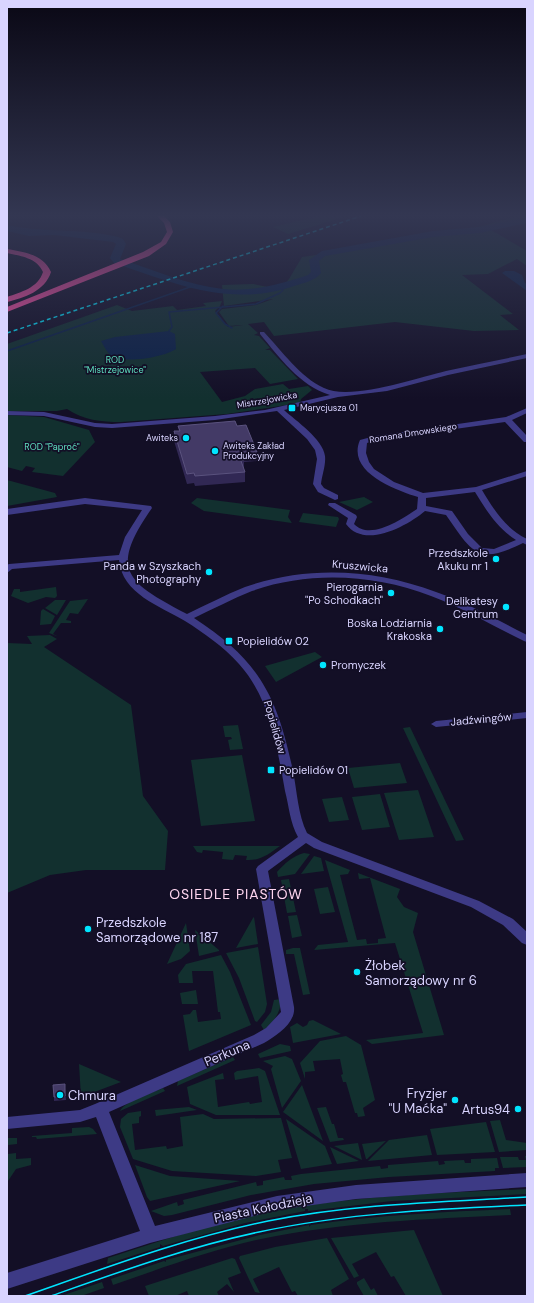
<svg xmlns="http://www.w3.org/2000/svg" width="534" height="1303" font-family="'DM Sans',sans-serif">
	<rect width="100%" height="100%" fill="#130f26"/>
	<!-- green -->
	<path fill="#12302f" d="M319,216H347L288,234L273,227Z
		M520,216H527V222L491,230L527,251V266L517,259L488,274L462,275L513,314L500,315L519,330L474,331L395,322L274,336L264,322L248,324L258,333L254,335L259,336L270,348L265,350H270L298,379L270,384L255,368L200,372L222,402L245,396L255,389L283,384L289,389L308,386L312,390L301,399L300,403L227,414L121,422C100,422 84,420 67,409L57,411H7V344L117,305L132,311L173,306L177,310L206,306L203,303L222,301L220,306L215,311L228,327L243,325L229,326L219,312L222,309L256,305L273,299L224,306L222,285L253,284L268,287L283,286L289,279L302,257L358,249L478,227Z
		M7,415L44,417L89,430L95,442L63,476L32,472L35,468L26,466L22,471L7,467Z
		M7,480L55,493L57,497L7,506Z
		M364,497L373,502L357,510L339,502Z
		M197,498L290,510L288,517L292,523L204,511L191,503Z
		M303,513L338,517L339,519L336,527L299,522Z
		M56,587L57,596L55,598L46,597L28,603L11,596L14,589H20V592Z
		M88,599L78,614L70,613L66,620L71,621V623H61L53,634L59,637L49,633L70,601Z
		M55,600H66L57,615L45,608Z
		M43,609L55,616L51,624L40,625L41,611Z
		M50,635L57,639L44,647L131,705L143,796L168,831L165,870H86L50,875L7,893V643L32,644L27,636Z
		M315,652L322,657L276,682L265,666Z
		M238,725L243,749L230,750L228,740L232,739L231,737H225L223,726Z
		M410,727L464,840L456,841L403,728Z
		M242,755L255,821L201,826L191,760Z
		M400,763L407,783L354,788L348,768Z
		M418,790L434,837L399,840L384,793Z
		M380,794L390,827L362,830L352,797Z
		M342,797L349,820L329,822L322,799Z
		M193,846H280C269,854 260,861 246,860L247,856L235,855L233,860L222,859L223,852L203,850L202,853L197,852Z
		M304,853L310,854L295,874L278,877L277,872C285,863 293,856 304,853Z
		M314,856L321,858L324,871L301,874Z
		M325,860L350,870L348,874L340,875L357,940L366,939L367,944L378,943V939L386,938L370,878L359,879L358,873L400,889L397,897L404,907L418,913L413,932L444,1035L372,1044L366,1040L423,1033L395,943L314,950L318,945L348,942Z
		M289,879L296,912L287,913L281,880Z
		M328,887L335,912L320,914L314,889Z
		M297,915L302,936L292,938L288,916Z
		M254,917L258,944L236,948L253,918Z
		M186,923L190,951L181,959L167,964Z
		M195,930L219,950V951L199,956Z
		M258,947L267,1004L265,1012L257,1022L255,1021L239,978L226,953Z
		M293,948H300L310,994L303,995L294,954H286V950Z
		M221,955L230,972L251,1025L189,1051L183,1015L190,1014L193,1010H196L198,1022L221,1019L220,1012H218L213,971H192L193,983H179L178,975L186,964Z
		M196,990L198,1004H182L180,993Z
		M281,999C281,1012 274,1022 264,1030L261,1025L271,1012L274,1000Z
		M313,1020L341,1034L293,1043L290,1027L297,1023L303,1027L307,1025L309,1021Z
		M346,1036L361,1045L375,1100L363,1108L365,1116L358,1117L357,1113H355L346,1082H343L341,1075L343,1074L340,1059L313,1061L315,1071L305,1072V1079L300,1063L320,1041Z
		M280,1044L290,1046L291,1051L260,1058L258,1054Z
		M285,1056L292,1059L301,1081L282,1108L271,1069L273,1066L263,1061Z
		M233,1057L235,1060L177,1086L178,1081Z
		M79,1064L121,1082L81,1097Z
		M259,1068L265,1071L280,1115H216L190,1104L187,1087L223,1073L224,1079L215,1080L218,1107L249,1102L250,1104L262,1102L258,1076L235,1080L234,1073L237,1071Z
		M302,1085L323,1141L283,1112Z
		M163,1088L165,1091L120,1111C125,1101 153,1093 163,1088Z
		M189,1107L197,1110L156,1116L155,1110Z
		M326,1107L332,1124H334L338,1138H343L344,1140L330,1142L317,1108Z
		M141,1111V1116L139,1117V1123L132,1124L135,1150L166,1146L167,1149L183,1146L180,1117L203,1114L214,1119L281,1118L292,1158L278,1160L281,1172L256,1176L172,1171L133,1159L120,1127L121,1119L128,1113Z
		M286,1119L325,1146L332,1164L301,1169Z
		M500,1120L506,1140L527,1143V1150L499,1152L490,1121Z
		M486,1122L495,1152L437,1155L430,1129Z
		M89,1127L93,1129L97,1134L37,1139L36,1137H32V1136L72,1133V1128Z
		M427,1135L432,1155L368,1161L389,1140Z
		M7,1138H17V1144L8,1145V1154L16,1153V1159L31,1158V1165L16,1169L8,1181Z
		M386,1141L367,1159H366L362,1144Z
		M358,1143L362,1160L334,1146Z
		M330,1147L359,1161L337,1164Z
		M525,1156H527V1167L503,1168L500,1157H518L519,1160H526Z
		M497,1158L499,1168H495V1171L389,1177L314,1184L251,1195L172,1215L164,1216L151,1211L177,1202L178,1206L184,1204L183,1200L256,1182L257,1186L263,1185V1181L284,1177L285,1180H292L291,1176L301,1174L380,1166L381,1169L388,1168V1165L438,1161L439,1165L445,1164L444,1161L464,1160L465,1163H471V1159Z
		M135,1165L170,1176L240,1181L150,1201L147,1197Z
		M527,1189V1194L392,1201L308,1211V1209H305V1211L245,1223L163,1246L160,1244V1247L107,1264L108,1258C169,1238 229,1218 292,1208C369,1195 449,1193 527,1189Z
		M510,1209L511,1215C428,1219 343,1222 261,1239C211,1250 162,1268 113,1285L111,1279L164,1261L166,1262V1260L260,1235L309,1225V1227L311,1225C377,1215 443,1212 510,1209Z
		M414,1230L443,1296H406L394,1276L391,1277L376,1252L352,1264L359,1276L354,1278L331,1238Z
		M327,1238L349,1279L331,1290L333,1296H298L295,1291L292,1292L279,1267L253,1279L260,1293L255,1292L239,1258L240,1256L275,1247Z
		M232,1258L235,1259L241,1273L228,1278L234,1292L227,1284L217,1292L219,1296H189L187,1291L175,1296H149L145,1286Z
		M364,1278L371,1290L374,1288L378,1296H364L357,1284V1282Z
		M102,1282L104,1288L81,1296H61Z"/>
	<!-- water -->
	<path fill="#0c2248" d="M505,271H514L522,275L525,283L527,284V291L502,273Z
		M169,331L175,334L176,349C164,357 126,364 112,356C107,353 104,346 101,341L115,337Z"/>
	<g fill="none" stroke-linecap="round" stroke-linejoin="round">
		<!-- stream -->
		<path stroke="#0c2248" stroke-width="1.5" d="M223,306L216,313L225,324L232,328
			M169,331L172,327L169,312L256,304L280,293L283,290L282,287
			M7,351L193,286"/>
		<!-- river -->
		<path fill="#0c2248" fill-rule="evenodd" d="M527,217V223L480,233L433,237L325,256L319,261L321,273C315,281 303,283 294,286C231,308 173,283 114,263L110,258L116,244L113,242L54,235L29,236L7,231V225C43,233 82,228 118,237L123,239L126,244L120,259C154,270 188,285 223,289C252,292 281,284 308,275L311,272L309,260L322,251L433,231L480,227Z"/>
		<!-- minor -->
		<path fill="#3d3a85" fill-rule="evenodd" d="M260,332H264C282,351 300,377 324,388C350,401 417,378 446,371C473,365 500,360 527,354V358L448,375L387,391L338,397L284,410C296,421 323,439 325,456C326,465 322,475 321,484L324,488L338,495V499L335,500L318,492L313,484L317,459L315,450L307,439L277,411L215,420L112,428L95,427L44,416L7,415V411L44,412L95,423L112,424L215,416L265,410L330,395C300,386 279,357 260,334Z
			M527,408V413L512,420L527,436V442H524L505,422L376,440L367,443L366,453L369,462L374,469L394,482L423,493L476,487L527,471V476L482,490C494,510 506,529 527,539V545L523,543C477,566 472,552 446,515L425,511C406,527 364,549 346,524L348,518L328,505L329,503H335L356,515L357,517L354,524C370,541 402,519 417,509L418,497C396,490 346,472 360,440L375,436L506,417ZM475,492C486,510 497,528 516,540L494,549L482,548L468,534L452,511L426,506V498Z
			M85,498L151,506L152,508C108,571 127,582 187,614C206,605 225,595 245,587C308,565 375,569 436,592C468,603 497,620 527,635V642L524,641C493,626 463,608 431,596C374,574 309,571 252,591C232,599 213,609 194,618C260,661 277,696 293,771C297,791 298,815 307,833L322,842L479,901L513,919L527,932V945L522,943L503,925L471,907L314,848L306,843L268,871L294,1007C296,1023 276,1036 264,1043L109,1112L155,1226L277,1196L356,1185L527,1173V1187L356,1199L277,1210L150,1243L7,1289V1273L140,1231L96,1117L80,1122L7,1129V1117L80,1110L95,1104L254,1035L266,1028L281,1012L256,869L258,866L298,837C290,823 289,806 285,791C277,747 270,698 239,664C224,647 204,633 185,621C160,606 122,594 119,560L12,569L7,573V565L9,564L119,555L125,537L142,510L85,504L7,515V509Z
			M527,712V718L436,727L431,724L436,721Z"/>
		<!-- highway -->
		<path fill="#ff4fa3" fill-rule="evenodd" d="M157,216H164L170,222L173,232L166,244L149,256L7,312V307L143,252L161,242L167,232L164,223Z
			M7,249C24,252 43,254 51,272C45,291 24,298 7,302V297C21,292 38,288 43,272C37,258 21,256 7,253Z"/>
		<!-- tram -->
		<path stroke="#00e5ff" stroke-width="1.5" d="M25,1296C105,1268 185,1238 268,1221C353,1204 441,1202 527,1197
			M51,1296C119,1272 188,1247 259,1232C347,1213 437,1209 527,1205"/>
		<!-- rail -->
		<path stroke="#00e5ff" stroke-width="1.5" stroke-dasharray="4 3" stroke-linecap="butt" d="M7,333L361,216"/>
	</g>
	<!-- wall -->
	<path fill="#312854" d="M178,426H237L257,452V461L244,462V469L245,472V482L195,486L194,483L187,484L174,441V431H179Z
		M65,1088L66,1100L54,1101V1097Z"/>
	<!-- building -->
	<path fill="#433a66" stroke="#5a527e" d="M235,421L237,426L246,425L257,452L241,453L244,460L241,461L245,472L195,476L194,473L187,474L174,431H180L178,426Z
		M65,1084V1096L54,1097L53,1085Z"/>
	<!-- sky -->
	<linearGradient id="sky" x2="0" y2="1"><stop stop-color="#0a0815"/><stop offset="0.54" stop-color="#333752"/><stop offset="1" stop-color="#333752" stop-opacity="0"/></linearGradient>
	<rect width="534" height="399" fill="url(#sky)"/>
	<!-- markers -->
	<g fill="#00e5ff" stroke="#130f26" stroke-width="1.5">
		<rect x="288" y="404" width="8" height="8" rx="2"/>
		<circle cx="186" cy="438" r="4"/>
		<circle cx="215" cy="451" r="4"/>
		<circle cx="496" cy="559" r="4"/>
		<circle cx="209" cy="572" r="4"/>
		<circle cx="391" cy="593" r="4"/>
		<circle cx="506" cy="607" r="4"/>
		<circle cx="440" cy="629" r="4"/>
		<rect x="225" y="637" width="8" height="8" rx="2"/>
		<circle cx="323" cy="665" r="4"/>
		<rect x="267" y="766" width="8" height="8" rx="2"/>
		<circle cx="88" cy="929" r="4"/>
		<circle cx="357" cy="972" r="4"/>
		<circle cx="60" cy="1095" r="4"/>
		<circle cx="455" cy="1100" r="4"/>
		<circle cx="518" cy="1109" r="4"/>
	</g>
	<g text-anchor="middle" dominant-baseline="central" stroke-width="3.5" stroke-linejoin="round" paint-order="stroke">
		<!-- far-park labels -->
		<g font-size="9" fill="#5fe0c0" stroke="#130f26">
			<text x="115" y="360">ROD<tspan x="115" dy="10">"Mistrzejowice"</tspan></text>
			<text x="52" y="447">ROD "Paproć"</text>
		</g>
		<!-- far-street labels -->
		<g font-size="9" fill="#d9d4ff" stroke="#130f26">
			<text transform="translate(267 400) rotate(-10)">Mistrzejowicka</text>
			<text transform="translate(413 433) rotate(-9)">Romana Dmowskiego</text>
		</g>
		<!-- far-poi labels -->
		<g font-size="9" fill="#d9d4ff" stroke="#130f26" text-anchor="start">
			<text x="300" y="408">Marycjusza 01</text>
			<text x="178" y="438" text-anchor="end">Awiteks</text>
			<text x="223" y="446">Awiteks Zakład<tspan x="223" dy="10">Produkcyjny</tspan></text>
		</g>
		<!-- poi labels -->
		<g font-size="11" fill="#d9d4ff" stroke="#130f26" text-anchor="end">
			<text x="488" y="553">Przedszkole<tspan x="488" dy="13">Akuku nr 1</tspan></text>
			<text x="201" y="566">Panda w Szyszkach<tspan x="201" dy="13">Photography</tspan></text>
			<text x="383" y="587">Pierogarnia<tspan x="383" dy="13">"Po Schodkach"</tspan></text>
			<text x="498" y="601">Delikatesy<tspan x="498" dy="13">Centrum</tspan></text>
			<text x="432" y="623">Boska Lodziarnia<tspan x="432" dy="13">Krakoska</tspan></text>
			<text x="237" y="641" text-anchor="start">Popielidów 02</text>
			<text x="331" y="665" text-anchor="start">Promyczek</text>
			<text x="279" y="770" text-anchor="start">Popielidów 01</text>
		</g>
		<!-- street labels -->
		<g font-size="11" fill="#d9d4ff" stroke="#130f26">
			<text transform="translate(360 566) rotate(5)">Kruszwicka</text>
			<text transform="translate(481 719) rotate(-5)">Jadźwingów</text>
			<text transform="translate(275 727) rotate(74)">Popielidów</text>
		</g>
		<!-- near-poi labels -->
		<g font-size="13" fill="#d9d4ff" stroke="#130f26" text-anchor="start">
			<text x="96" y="922">Przedszkole<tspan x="96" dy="15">Samorządowe nr 187</tspan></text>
			<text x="365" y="965">Żłobek<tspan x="365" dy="15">Samorządowy nr 6</tspan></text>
			<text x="447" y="1093" text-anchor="end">Fryzjer<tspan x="447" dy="15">"U Maćka"</tspan></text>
			<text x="68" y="1095">Chmura</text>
			<text x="510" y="1109" text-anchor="end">Artus94</text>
		</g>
		<!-- near-street labels -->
		<g font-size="13" fill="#d9d4ff" stroke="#130f26">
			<text transform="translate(227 1053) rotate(-23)">Perkuna</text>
			<text transform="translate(263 1208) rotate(-12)">Piasta Kołodzieja</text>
		</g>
		<!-- near-neighbourhood labels -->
		<g font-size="14" letter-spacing="1" fill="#ffd6f0" stroke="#130f26">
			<text x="236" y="894">OSIEDLE PIASTÓW</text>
		</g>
	</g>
	<!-- border -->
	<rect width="534" height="1303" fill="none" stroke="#d9d4ff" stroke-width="16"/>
</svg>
